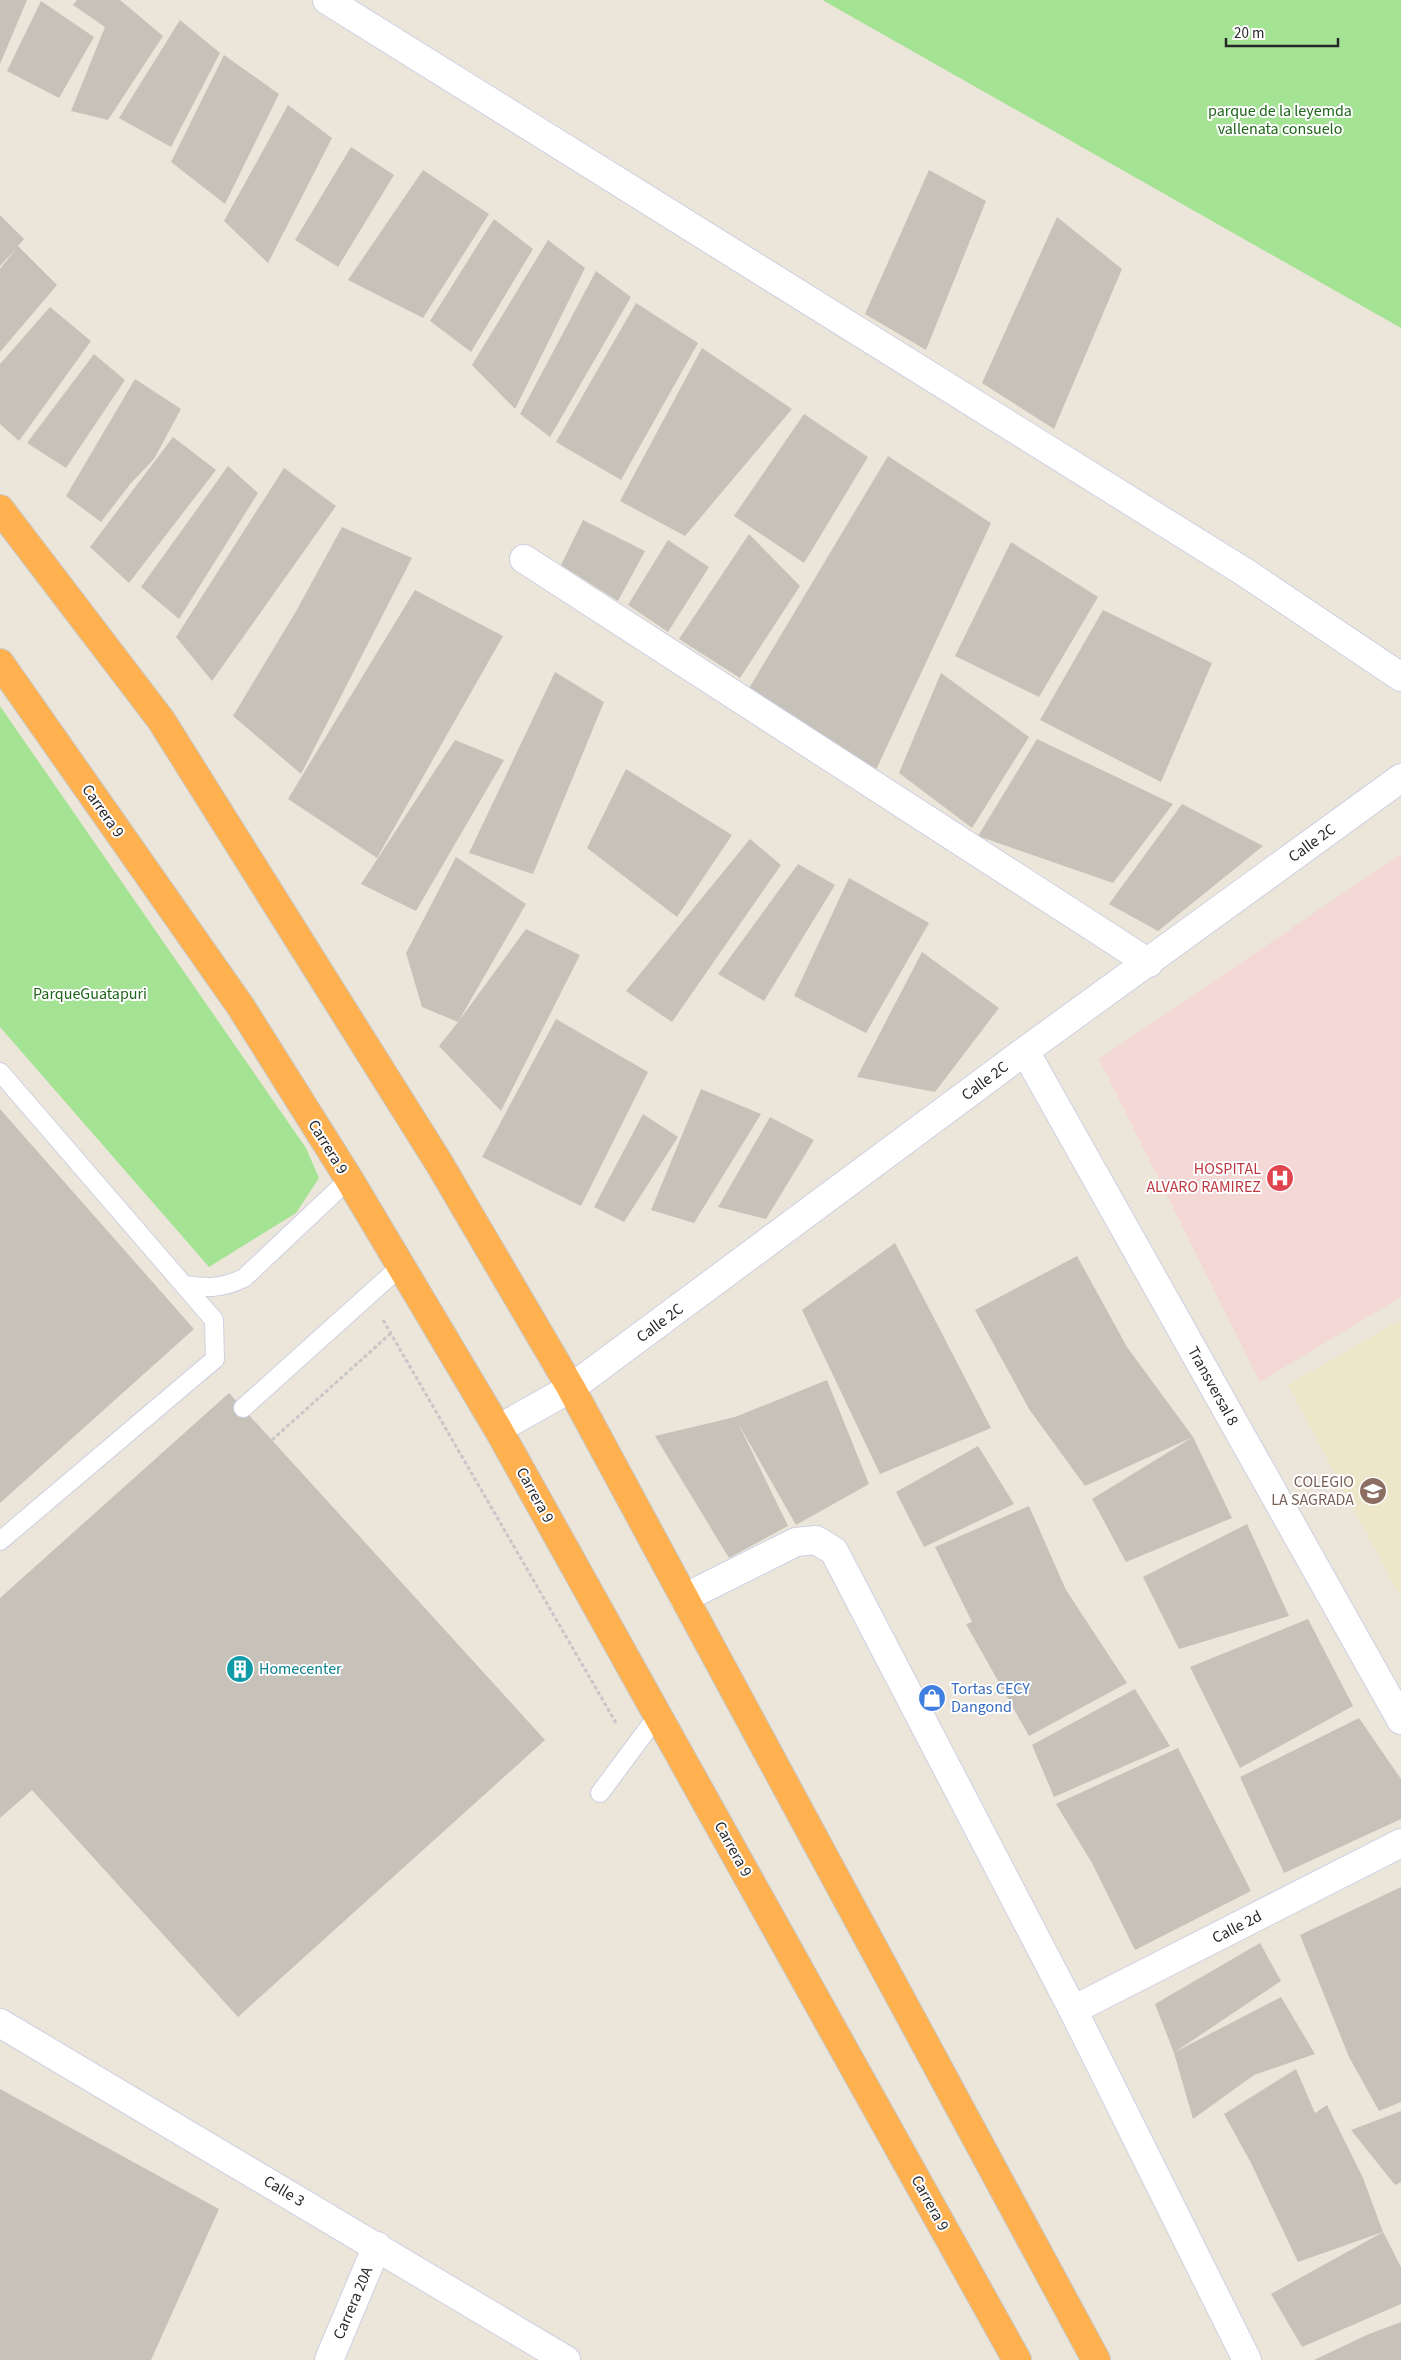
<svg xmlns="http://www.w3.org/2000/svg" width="1401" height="2360" font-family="'Source Sans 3',sans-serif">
	<rect width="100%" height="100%" fill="#ebe6d9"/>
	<!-- education -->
	<path fill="#eee6c8" d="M1401,1320V1598L1288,1385Z"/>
	<!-- medical -->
	<path fill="#f3d8d6" d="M1401,854V1297L1260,1382L1099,1059Z"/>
	<!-- green -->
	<path fill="#a5e394" d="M823,0H1401V328L824,1Z
		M0,706L306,1148L319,1178L296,1213L209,1267L0,1027Z"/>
	<!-- building -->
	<path fill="#c6c2b9" d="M0,0H27L0,64Z
		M77,0H120L163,36L108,120L71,111L105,27L73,5Z
		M41,1L94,37L59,98L7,71Z
		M180,20L220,53L171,147L119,118Z
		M224,55L279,94L225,204L171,162Z
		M288,105L332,138L268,263L224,221Z
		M351,147L394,175L338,267L295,240Z
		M423,170L489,214L423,318L348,280Z
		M929,170L986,201L926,350L865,314Z
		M0,215L24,239L18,246L57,285L0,352V269L15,250L0,266Z
		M1057,217L1122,269L1054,429L982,383Z
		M494,219L533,249L471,352L430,321Z
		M548,240L585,268L515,409L472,365Z
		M596,271L631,297L550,437L520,414Z
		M636,303L698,343L621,480L556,442Z
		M50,307L91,341L19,441L0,424V364Z
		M702,348L792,409L685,536L620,501Z
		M94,354L125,380L66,468L27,443Z
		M135,379L181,409L154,459L131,483L101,522L66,496Z
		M804,414L868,457L804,563L734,516Z
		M173,437L216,470L129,583L90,547Z
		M888,456L991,523L875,772L748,690Z
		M228,466L258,493L179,619L141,587Z
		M284,468L336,506L212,681L176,637Z
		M583,520L645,551L618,601L561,565Z
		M342,527L412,558L301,774L233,716L295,613Z
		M749,534L800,586L740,678L679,639Z
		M668,540L709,567L668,632L628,605Z
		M1011,542L1098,597L1039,697L955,656Z
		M415,590L503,636L377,858L288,799Z
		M1103,610L1212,663L1161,782L1040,720Z
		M555,672L604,702L533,874L469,853Z
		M941,673L1029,737L972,828L899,773Z
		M1037,739L1173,804L1113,883L978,836Z
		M455,740L504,760L416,911L361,884Z
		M626,769L732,835L677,917L587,848Z
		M1182,804L1263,846L1158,931L1109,904Z
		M750,839L781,865L672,1022L626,991Z
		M456,857L526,904L458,1022L526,929L580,955L501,1111L439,1046L458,1022L422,1007L406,953Z
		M798,864L835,885L764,1001L718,974Z
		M849,878L929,923L866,1033L794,996Z
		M922,952L999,1008L935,1092L857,1077Z
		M556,1019L648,1072L581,1206L482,1157Z
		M701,1089L761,1114L694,1223L651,1210Z
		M0,1109L194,1329L0,1503Z
		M643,1114L678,1137L624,1222L594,1207Z
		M770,1117L814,1140L766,1219L718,1207Z
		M895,1243L991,1428L880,1474L802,1310Z
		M1077,1256L1127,1347L1193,1437L1085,1486L1029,1409L975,1310Z
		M827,1380L869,1484L796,1525L738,1423L788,1526L729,1558L655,1436L735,1417Z
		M229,1393L545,1740L238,2017L32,1790L0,1818V1598Z
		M1193,1437L1232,1518L1126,1562L1092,1499Z
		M978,1446L1014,1504L924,1547L896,1492Z
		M1029,1506L1066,1590L1127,1683L1029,1736L966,1624L972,1622L935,1547Z
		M1247,1524L1289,1616L1179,1649L1143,1577Z
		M1308,1619L1353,1706L1240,1768L1190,1667Z
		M1135,1689L1170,1746L1054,1797L1032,1745Z
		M1359,1718L1401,1779V1819L1284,1873L1240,1777Z
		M1178,1748L1251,1891L1135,1950L1092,1863L1056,1804Z
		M1401,1887V2102L1379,2111L1349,2057L1300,1935Z
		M1260,1943L1281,1981L1175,2052L1281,1997L1315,2054L1254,2075L1193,2119L1174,2053L1155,2004Z
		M1296,2069L1315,2113L1327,2105L1363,2178L1383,2232L1298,2262L1251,2163L1224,2114Z
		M0,2089L219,2209L151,2360H0Z
		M1401,2111V2182L1395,2185L1351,2130Z
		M1383,2232L1401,2267V2304L1302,2347L1271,2294Z
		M1401,2322V2360H1314L1369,2334Z"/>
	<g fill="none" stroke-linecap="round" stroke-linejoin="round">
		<!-- lane casing -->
		<g stroke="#ced0e2" stroke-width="20">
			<path id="lane" d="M0,1072L214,1320L215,1359L0,1541
				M184,1285C208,1288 221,1289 244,1278L349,1179
				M243,1408L401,1266
				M600,1793L658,1715"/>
		</g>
		<!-- street casing -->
		<g stroke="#ced0e2" stroke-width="30">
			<path id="street" d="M327,0L1246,573L1401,677
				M524,559L1149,963
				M1025,1051L1401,1720
				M498,1429L571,1388L1025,1051L1401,778
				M684,1598L796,1542L816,1540L834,1551L1073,2010L1247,2360
				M1073,2010L1401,1843
				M0,2023L566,2360
				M329,2360L377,2246"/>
		</g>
		<!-- highway casing -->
		<g stroke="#c7c7c7" stroke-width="30">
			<path id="highway" d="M0,509L161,720L439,1163L571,1388L1096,2360
				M0,663L241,1007L349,1179L498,1429L1017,2360"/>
		</g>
		<!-- path -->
		<path stroke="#c7c7c7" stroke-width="3" stroke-dasharray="4 2.5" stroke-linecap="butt" d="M383,1320L616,1723
			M272,1440L390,1334"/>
		<!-- lane -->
		<use href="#lane" stroke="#fff" stroke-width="18"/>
		<!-- street -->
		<use href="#street" stroke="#fff" stroke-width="28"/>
		<!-- highway -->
		<use href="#highway" stroke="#ffb150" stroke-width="28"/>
	</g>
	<!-- icons -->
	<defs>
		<g id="hospital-disc" transform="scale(1.4375)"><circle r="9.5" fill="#e0444e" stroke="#fff"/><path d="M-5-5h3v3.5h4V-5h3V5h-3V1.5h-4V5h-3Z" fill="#fff"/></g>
		<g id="school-disc" transform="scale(1.4375)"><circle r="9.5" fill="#8d6e63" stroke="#fff"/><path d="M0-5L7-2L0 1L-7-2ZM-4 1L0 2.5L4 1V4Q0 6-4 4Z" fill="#fff"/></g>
		<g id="building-disc" transform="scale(1.4375)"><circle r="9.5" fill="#0f9aa8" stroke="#fff"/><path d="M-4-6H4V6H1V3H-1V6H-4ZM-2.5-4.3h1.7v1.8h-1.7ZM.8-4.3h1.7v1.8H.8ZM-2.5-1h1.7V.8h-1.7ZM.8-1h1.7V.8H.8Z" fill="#fff"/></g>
		<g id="shop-disc" transform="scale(1.4375)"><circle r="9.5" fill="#3f7fe0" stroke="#fff"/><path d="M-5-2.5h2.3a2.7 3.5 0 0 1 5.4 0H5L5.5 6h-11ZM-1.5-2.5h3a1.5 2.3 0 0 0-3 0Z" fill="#fff"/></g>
	</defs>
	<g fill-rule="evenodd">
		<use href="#hospital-disc" x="1280" y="1178"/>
		<use href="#school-disc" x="1373" y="1491"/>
		<use href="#building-disc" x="240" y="1669"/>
		<use href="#shop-disc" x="932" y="1698"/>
	</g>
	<g text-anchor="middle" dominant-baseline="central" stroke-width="4" stroke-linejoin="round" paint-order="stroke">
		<!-- park labels -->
		<g font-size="16" fill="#1e6518" stroke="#fff">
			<text x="1280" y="111">parque de la leyemda<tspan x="1280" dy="18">vallenata consuelo</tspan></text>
			<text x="90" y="994">ParqueGuatapuri</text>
		</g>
		<!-- street labels -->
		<g font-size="16" fill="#282828" stroke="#fff">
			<text transform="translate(103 811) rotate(55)">Carrera 9</text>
			<text transform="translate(1312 843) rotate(-36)">Calle 2C</text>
			<text transform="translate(985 1081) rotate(-37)">Calle 2C</text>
			<text transform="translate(328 1147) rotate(58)">Carrera 9</text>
			<text transform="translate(660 1323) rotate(-37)">Calle 2C</text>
			<text transform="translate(1213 1386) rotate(61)">Transversal 8</text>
			<text transform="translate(535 1495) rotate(61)">Carrera 9</text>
			<text transform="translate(733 1849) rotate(61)">Carrera 9</text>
			<text transform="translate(1237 1927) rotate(-27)">Calle 2d</text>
			<text transform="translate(284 2191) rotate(31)">Calle 3</text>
			<text transform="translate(930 2203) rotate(61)">Carrera 9</text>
			<text transform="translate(353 2303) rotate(-67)">Carrera 20A</text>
		</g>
		<!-- health labels -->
		<g font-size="16" fill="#be3a42" stroke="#fff" text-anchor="end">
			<text x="1261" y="1169">HOSPITAL<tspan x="1261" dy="18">ALVARO RAMIREZ</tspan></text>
		</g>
		<!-- education labels -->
		<g font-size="16" fill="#785e54" stroke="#fff" text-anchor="end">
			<text x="1354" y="1482">COLEGIO<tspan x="1354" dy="18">LA SAGRADA</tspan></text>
		</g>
		<!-- culture labels -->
		<g font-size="16" fill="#0d838f" stroke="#fff" text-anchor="start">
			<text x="259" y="1669">Homecenter</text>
		</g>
		<!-- shop labels -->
		<g font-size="16" fill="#366cbe" stroke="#fff" text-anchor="start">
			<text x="951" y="1689">Tortas CECY<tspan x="951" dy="18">Dangond</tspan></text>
		</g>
	</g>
	<!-- scale -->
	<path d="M1226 38v8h112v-8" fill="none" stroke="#282828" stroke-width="2.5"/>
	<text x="1234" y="38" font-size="15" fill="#282828" stroke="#ffffff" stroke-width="4" paint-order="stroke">20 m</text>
</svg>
